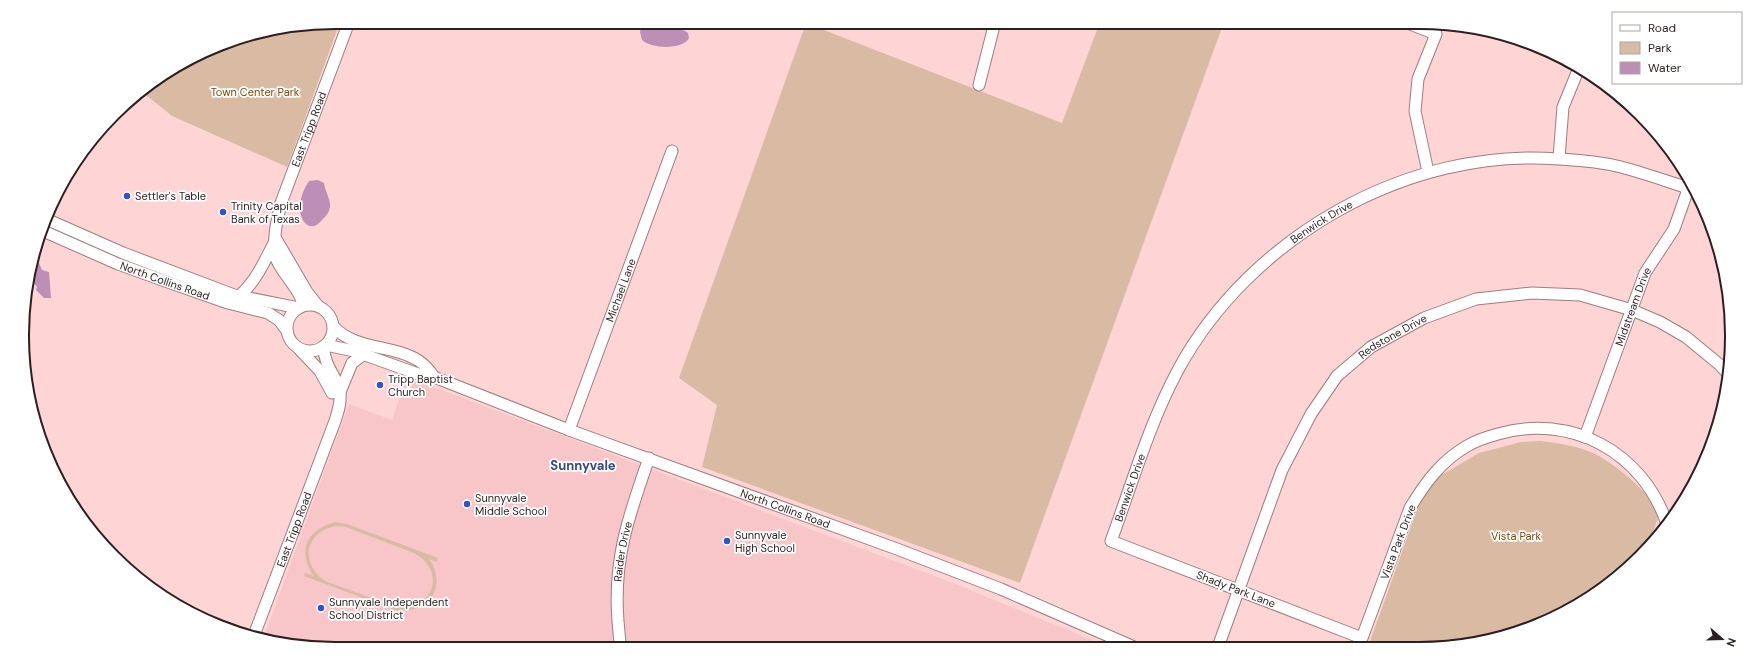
<svg xmlns="http://www.w3.org/2000/svg" width="1754" height="671" font-family="'DM Sans',sans-serif">
	<rect width="100%" height="100%" fill="#fed4d5"/>
	<!-- built -->
	<path fill="#f8c6c8" d="M407,377L953,583L1109,647L336,649L263,639L349,404L392,420Z"/>
	<!-- green -->
	<path fill="#d9bba3" fill-rule="evenodd" d="M335,22H340L287,167L172,116L141,91L179,64L235,39Z
		M1100,22H1224L1020,583L702,467L717,405L679,378L806,23L1062,123Z
		M1540,441C1559,443 1580,446 1597,455C1614,464 1640,485 1651,501C1654,506 1656,513 1658,518L1649,544L1625,571L1557,617L1460,646L1368,647L1417,510C1422,498 1429,487 1438,477L1479,453L1521,442Z
		M336,522L347,524L438,558L437,562L429,559C449,587 427,615 395,610L304,576L305,573L314,576C296,551 308,528 336,522ZM336,526L346,527L416,554C447,573 432,612 396,607L325,581C299,563 305,532 336,526Z"/>
	<!-- water -->
	<path fill="#bd8fb6" d="M642,22H662L685,31L688,33L689,38C683,50 651,49 642,40L640,32Z
		M318,180L324,183C325,191 331,200 330,207C329,213 326,216 322,220C309,236 298,218 300,204C301,196 304,188 309,181Z
		M35,263H39L42,270L49,272L51,298H44L36,290L37,287L34,283L30,284L29,281L31,279C30,273 29,269 35,263Z"/>
	<g fill="none" stroke-linecap="round" stroke-linejoin="round">
		<!-- minor casing -->
		<g stroke="#a17b7d" stroke-width="13">
			<g id="minor">
				<path d="M1405,22L1436,34L1418,79L1415,111L1428,172"/>
				<path d="M979,85L995,22"/>
				<path d="M1559,158L1563,107L1579,68"/>
				<path d="M46,219L123,253L234,295L299,308"/>
				<path id="s1" d="M41,230L118,264L165,281L228,303L268,313L279,320L287,331"/>
				<path d="M276,239L307,292L318,306"/>
				<path d="M239,296C256,282 265,260 275,241"/>
				<circle cx="310" cy="328" r="23"/>
				<path id="s2" d="M302,306C305,294 280,272 276,258C272,241 277,220 281,203L349,22"/>
				<path d="M333,326C355,351 393,344 419,361C425,365 430,371 434,377"/>
				<path id="s3" d="M326,345L354,351L421,375L434,377L569,430L897,549L1001,589L1134,647"/>
				<path d="M300,350L320,371L332,393"/>
				<path d="M340,392L352,363L364,354"/>
				<path id="s4" d="M569,430L672,151"/>
				<path id="s5" d="M1585,437L1645,273L1674,229L1691,181"/>
				<path id="s6" d="M1667,524C1643,452 1571,413 1498,434C1487,437 1477,440 1467,446C1441,461 1425,483 1410,508L1362,638L1111,541C1132,484 1149,424 1178,370C1250,237 1408,147 1559,159C1580,160 1601,162 1621,167C1644,173 1666,181 1688,188L1696,193"/>
				<path id="s7" d="M253,638L335,421C338,412 341,403 340,393C338,377 323,366 324,346"/>
				<path id="s8" d="M1218,647L1282,470L1311,414L1337,376L1371,347L1424,318L1476,299L1532,293L1580,295L1632,310L1660,322L1686,337L1720,365L1728,374"/>
				<path id="s9" d="M621,648C619,639 619,630 618,621C613,559 629,515 649,458"/>
			</g>
		</g>
		<!-- minor -->
		<use href="#minor" stroke="#fff" stroke-width="11"/>
	</g>
	<!-- markers -->
	<g fill="#2f56c6" stroke="#fff" stroke-width="1.5">
		<circle cx="127" cy="196" r="4"/>
		<circle cx="223" cy="212" r="4"/>
		<circle cx="380" cy="385" r="4"/>
		<circle cx="467" cy="504" r="4"/>
		<circle cx="727" cy="541" r="4"/>
		<circle cx="321" cy="608" r="4"/>
	</g>
	<g text-anchor="middle" dominant-baseline="central" stroke-width="3.5" stroke-linejoin="round" paint-order="stroke">
		<!-- park labels -->
		<g font-size="11" fill="#814600" stroke="#fff">
			<text x="255" y="92">Town Center Park</text>
			<text x="1516" y="536">Vista Park</text>
		</g>
		<!-- street labels -->
		<g font-size="11" fill="#2d1e1f" stroke="#fff">
			<text stroke="none"><textPath href="#s2" startOffset="190">East Tripp Road</textPath></text>
			<text stroke="none"><textPath href="#s6" startOffset="1131">Benwick Drive</textPath></text>
			<text stroke="none"><textPath href="#s1" startOffset="134">North Collins Road</textPath></text>
			<text stroke="none"><textPath href="#s4" startOffset="149">Michael Lane</textPath></text>
			<text stroke="none"><textPath href="#s5" startOffset="139">Midstream Drive</textPath></text>
			<text stroke="none"><textPath href="#s8" startOffset="366">Redstone Drive</textPath></text>
			<text stroke="none"><textPath href="#s6" startOffset="795">Benwick Drive</textPath></text>
			<text stroke="none"><textPath href="#s3" startOffset="488">North Collins Road</textPath></text>
			<text stroke="none"><textPath href="#s7" startOffset="116">East Tripp Road</textPath></text>
			<text transform="translate(1398 542) rotate(-69)">Vista Park Drive</text>
			<text stroke="none"><textPath href="#s9" startOffset="97">Raider Drive</textPath></text>
			<text transform="translate(1236 589) rotate(21)">Shady Park Lane</text>
		</g>
		<!-- poi labels -->
		<g font-size="11" fill="#2d1e1f" stroke="#fff" text-anchor="start">
			<text x="135" y="196">Settler's Table</text>
			<text x="231" y="206">Trinity Capital<tspan x="231" dy="13">Bank of Texas</tspan></text>
			<text x="388" y="379">Tripp Baptist<tspan x="388" dy="13">Church</tspan></text>
			<text x="475" y="498">Sunnyvale<tspan x="475" dy="13">Middle School</tspan></text>
			<text x="735" y="535">Sunnyvale<tspan x="735" dy="13">High School</tspan></text>
			<text x="329" y="602">Sunnyvale Independent<tspan x="329" dy="13">School District</tspan></text>
		</g>
		<!-- quarter labels -->
		<g font-size="13" font-weight="bold" fill="#334a84" stroke="#fff">
			<text x="583" y="465">Sunnyvale</text>
		</g>
	</g>
	<!-- crop -->
	<path d="M0 0H1754V671H0ZM335 29H1419A306 306 0 0 1 1725 335V336A306 306 0 0 1 1419 642H335A306 306 0 0 1 29 336V335A306 306 0 0 1 335 29Z" fill="#fff" fill-rule="evenodd"/>
	<path fill="none" stroke="#2d1e1f" stroke-width="2" d="M335 29H1419A306 306 0 0 1 1725 335V336A306 306 0 0 1 1419 642H335A306 306 0 0 1 29 336V335A306 306 0 0 1 335 29Z"/>
	<!-- legend -->
	<rect x="1612" y="12" width="130" height="72" fill="#ffffff" stroke="#aba5a5"/>
	<rect x="1620" y="25" width="20" height="6" fill="#ffffff" stroke="#aba5a5"/>
	<text x="1648" y="32" font-size="12" fill="#2d1e1f">Road</text>
	<rect x="1620" y="42" width="20" height="12" fill="#d9bba3" stroke="#aba5a5"/>
	<text x="1648" y="52" font-size="12" fill="#2d1e1f">Park</text>
	<rect x="1620" y="62" width="20" height="12" fill="#bd8fb6" stroke="#aba5a5"/>
	<text x="1648" y="72" font-size="12" fill="#2d1e1f">Water</text>
	<!-- north arrow -->
	<g transform="translate(1722 639) rotate(110)" stroke="#ffffff" stroke-width="3" paint-order="stroke">
	<path d="M0-3L7 15L0 10L-7 15Z" fill="#2d1e1f"/>
	<text y="-6" font-size="11" font-weight="bold" text-anchor="middle" fill="#2d1e1f">N</text>
	</g>
</svg>
